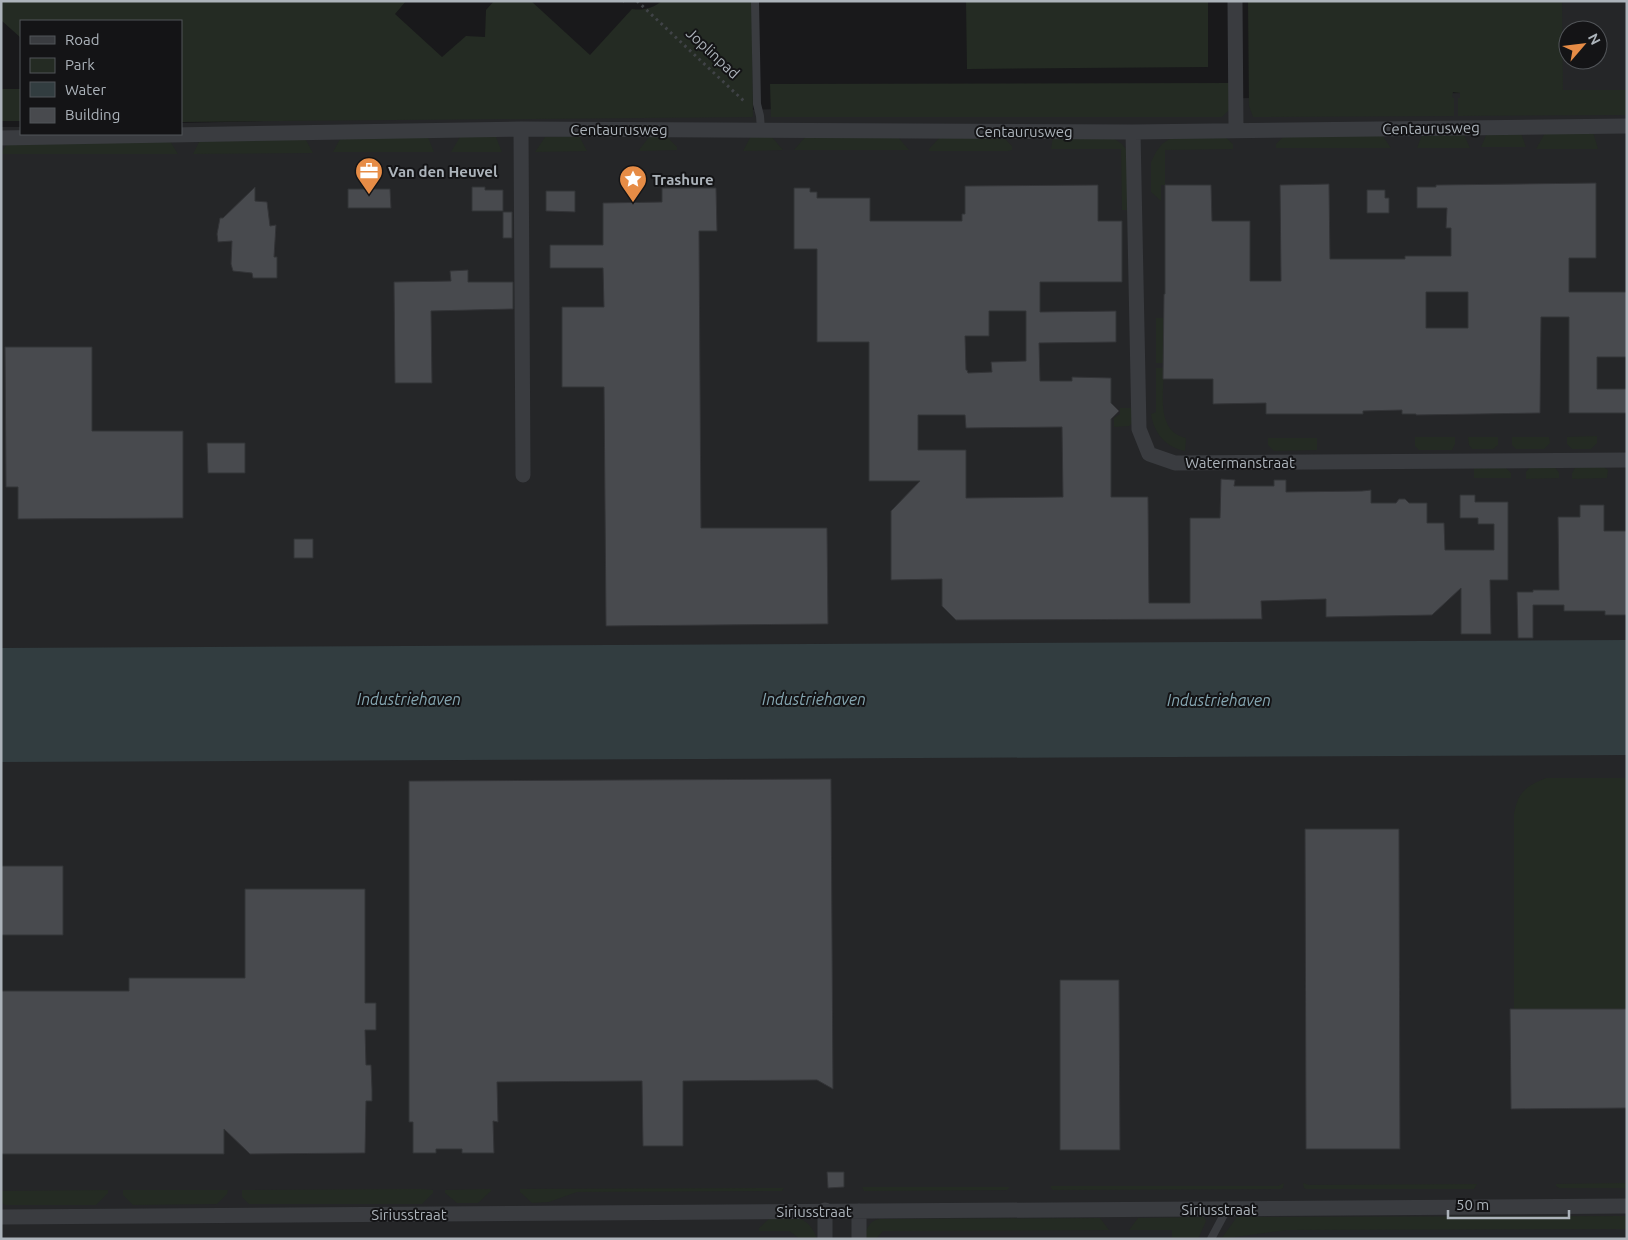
<svg xmlns="http://www.w3.org/2000/svg" width="1628" height="1240" font-family="Ubuntu,sans-serif">
	<rect width="100%" height="100%" fill="#19191b"/>
	<!-- built -->
	<path fill="#252628" fill-rule="evenodd" d="M1548,1H1627V650L1,658V127H21V134H181V123L1551,91ZM1568,30H1598V60H1568Z
		M1627,741V1239H1V754Z"/>
	<!-- green -->
	<path fill="#242b23" d="M2,1H406L395,14L442,57L466,36L485,37L486,10L494,1H531L590,55L632,9C643,11 653,8 662,1H752L753,117L181,122V21H21V38L2,21Z
		M966,1H1208V67L967,69Z
		M1248,1H1562L1563,90H1627V115L1458,116V98H1460V93L1453,92L1452,97L1454,98V116L1253,117L1249,106Z
		M1234,83L1232,107L1222,117H771L770,84Z
		M1,89H21V121H1Z
		M1593,132L1598,149H1536L1545,133Z
		M1463,133L1470,148H1417L1422,135Z
		M1487,133H1521L1526,147H1481Z
		M1222,134L1233,144V149L1165,150V185H1161V201L1151,192V162L1156,152L1162,144L1171,138Z
		M1286,134L1382,135L1391,148H1276V144Z
		M896,135L909,150H794L806,136Z
		M942,135H1001L1012,146V150L1008,151H929V149Z
		M579,136L587,151L535,152L545,137Z
		M650,136H666L677,147V150L638,151Z
		M751,136H771L783,150L743,151Z
		M428,137L434,152H333L340,139Z
		M460,137H496L502,152H451Z
		M1053,137L1113,138L1122,144L1129,153V210H1122L1121,149H1051Z
		M9,140L170,141L178,154H1Z
		M200,140H306L313,153L193,154Z
		M1156,318H1164L1163,363H1156Z
		M1156,368H1164C1164,392 1155,431 1186,438L1185,451C1165,447 1154,433 1151,414L1156,412Z
		M1120,408H1134L1133,422L1129,426L1114,427V418L1120,414Z
		M1597,436V443L1591,449H1572L1567,444V437Z
		M1415,437H1455V444L1452,450H1419L1415,446Z
		M1468,437H1498V445L1493,449H1472L1469,445Z
		M1512,437H1549L1550,443L1544,449H1516L1512,445Z
		M1268,438H1317V450L1274,451L1268,445Z
		M1531,466H1554L1559,473V478L1526,479V472Z
		M1576,466H1603L1608,470L1607,478L1572,479V473Z
		M1474,467H1505L1511,473V478H1474Z
		M1546,778H1627V1009H1514V814C1518,792 1526,786 1546,778Z
		M1284,1183L1283,1188L1281,1189L1053,1190L1051,1188V1186H1278Z
		M1303,1183L1309,1185L1477,1184L1474,1189H1306L1304,1188Z
		M1627,1183V1188H1559L1556,1186V1184Z
		M862,1187H1009V1188L1007,1190L864,1191Z
		M784,1188L782,1191L577,1192L549,1202L532,1203L520,1192V1189Z
		M491,1189V1191L478,1203H457L445,1193V1190Z
		M108,1190V1193L96,1205H5L1,1202V1191Z
		M123,1190H228L227,1194L217,1204L133,1205L123,1195Z
		M242,1190L421,1189L433,1190V1193L422,1204H249L242,1197Z
		M1627,1216V1229L1286,1230L1221,1239L1237,1217Z
		M1204,1217L1206,1221L1198,1239H1172V1230H1129L1138,1218Z
		M1100,1218L1109,1230L883,1231L876,1239H864C866,1229 869,1221 879,1219Z
		M769,1219H800C809,1222 814,1230 817,1239H800L789,1231H759V1228Z"/>
	<!-- water -->
	<path fill="#323d40" d="M1627,640V755L1,762V648Z"/>
	<!-- building -->
	<path fill="#484a4e" stroke="#333437" fill-rule="evenodd" d="M1596,183V258H1569V292H1627V357H1597V389H1627V413H1569V317H1541L1540,413L1416,415V414H1402V410L1363,411V414H1266V403L1213,404V379H1163L1164,294H1165V185H1211L1212,221H1250V281H1281L1280,185L1329,184L1330,259H1405V256H1451V228H1446L1447,208H1417V187H1436V185ZM1426,292H1468V328H1426Z
		M1098,185V221H1122V282H1040V312L1116,311V342L1039,343L1040,381H1072V377L1111,378V403L1119,411L1111,419V497H1148L1149,603H1190V518H1220L1221,479L1235,480L1234,486H1274V480H1286V492L1362,491L1371,490V503H1396L1399,499H1405L1409,503H1427V523H1444L1445,550H1494V524H1478V518H1460V495H1475V502H1508V580H1490L1491,634H1461V588L1432,615L1326,617V599L1261,601L1262,619L956,620L942,606V579L891,580V511L920,481H869V342H817V249H794V188H810V192H817V198H870V221H962V214H965V186ZM989,311H1026V361L991,362L992,372L968,373L967,370H966L965,336H989ZM918,415H965L966,428L1062,427L1063,497L966,498V450H918Z
		M255,187V201L267,202L270,226L276,225L274,257H277V278H253L252,273L233,271L231,264L232,241L218,242L217,234L220,218H223Z
		M472,187H485V190H503V211H472Z
		M662,188H716L717,231H699L701,528H827L828,624L606,626L604,387H562V307H604L603,268H550V245H603V203L662,202Z
		M348,189H390L391,208H348Z
		M1367,190H1385V198H1389V213H1367Z
		M546,191H575V212L546,211Z
		M503,212H512V238H503Z
		M468,270V282H513V309L431,311L432,383H395L394,282L451,281L450,271Z
		M5,347H92V431H183V518L18,519V487H6Z
		M207,443H245V473H208Z
		M1580,505H1604V531H1627V615H1605V611H1564V605H1533V638H1518L1517,592H1533V590H1559L1558,517H1580Z
		M294,539H313V558H294Z
		M831,779L833,1089L817,1080L683,1081V1146H643L642,1081L497,1082L498,1122L493,1121L494,1153H462V1149H436V1153H413V1122H409V781Z
		M1305,829H1399L1400,1149H1306Z
		M1,866H63V935H1Z
		M245,889H365V1003H376V1030H365L366,1065H371L372,1089V1101H366L365,1153L250,1154L224,1129V1154H1V991H129V978H245Z
		M1060,980H1119L1120,1150H1060Z
		M1510,1009H1627V1108L1511,1109Z
		M827,1172H844V1187L828,1188Z"/>
	<g fill="none" stroke-linecap="round" stroke-linejoin="round">
		<!-- path -->
		<path stroke="#404347" stroke-width="3" stroke-dasharray="2.5 4" stroke-linecap="butt" d="M623,1H624
			M637,1L746,103"/>
		<!-- service -->
		<path stroke="#3a3c40" stroke-width="8" d="M755,1L757,104L760,116L761,130
			M1211,1239L1227,1209"/>
		<!-- minor -->
		<path stroke="#3a3c40" stroke-width="15" d="M1235,1L1236,130
			M521,129L523,475
			M1133,132L1139,429L1149,454L1175,463L1627,460
			M1,138L521,129L1133,132L1627,126
			M825,1210V1239
			M1,1217L1627,1206
			M859,1239V1211"/>
	</g>
	<!-- icons -->
	<defs>
		<g id="office-pin" transform="scale(1.4375)"><path d="M0 17L-7.5 6A9.5 9.5 0 1 1 7.5 6Z" fill="#e68c46" stroke="#141416"/><path d="M-6-3h4V-5.5h4V-3h4V5H-6ZM-1-4.5V-3h2v-1.5ZM-6 0V1H6V0Z" fill="#fff"/></g>
		<g id="sight-pin" transform="scale(1.4375)"><path d="M0 17L-7.5 6A9.5 9.5 0 1 1 7.5 6Z" fill="#e68c46" stroke="#141416"/><path d="M0-6L1.8-2.2L6-1.7L2.9 1.2L3.7 5.4L0 3.3L-3.7 5.4L-2.9 1.2L-6-1.7L-1.8-2.2Z" fill="#fff"/></g>
	</defs>
	<g fill-rule="evenodd">
		<use href="#office-pin" x="369" y="171"/>
		<use href="#sight-pin" x="633" y="179"/>
	</g>
	<g text-anchor="middle" dominant-baseline="central" stroke-width="4" stroke-linejoin="round" paint-order="stroke">
		<!-- street labels -->
		<g font-size="15" fill="#acb3ba" stroke="#141416">
			<text transform="translate(713 53) rotate(43)">Joplinpad</text>
			<text transform="translate(1431 128) rotate(-1)">Centaurusweg</text>
			<text x="619" y="129">Centaurusweg</text>
			<text x="1024" y="131">Centaurusweg</text>
			<text x="1240" y="462">Watermanstraat</text>
			<text x="1219" y="1209">Siriusstraat</text>
			<text x="814" y="1211">Siriusstraat</text>
			<text x="409" y="1214">Siriusstraat</text>
		</g>
		<!-- poi labels -->
		<g font-size="15" font-weight="bold" fill="#acb3ba" stroke="#141416" text-anchor="start">
			<text x="388" y="171">Van den Heuvel</text>
			<text x="652" y="179">Trashure</text>
		</g>
		<!-- water labels -->
		<g font-size="16" font-style="italic" fill="#86a7b2" stroke="#141416">
			<text x="409" y="699">Industriehaven</text>
			<text x="814" y="699">Industriehaven</text>
			<text x="1219" y="700">Industriehaven</text>
		</g>
	</g>
	<!-- border -->
	<rect width="1628" height="1240" fill="none" stroke="#acb3ba" stroke-width="5"/>
	<!-- legend -->
	<rect x="20" y="20" width="162" height="115" fill="#141416" stroke="#515458"/>
	<rect x="30" y="36" width="25" height="8" fill="#3a3c40" stroke="#515458"/>
	<text x="65" y="45" font-size="15" fill="#acb3ba">Road</text>
	<rect x="30" y="58" width="25" height="15" fill="#242b23" stroke="#515458"/>
	<text x="65" y="70" font-size="15" fill="#acb3ba">Park</text>
	<rect x="30" y="82" width="25" height="15" fill="#323d40" stroke="#515458"/>
	<text x="65" y="95" font-size="15" fill="#acb3ba">Water</text>
	<rect x="30" y="108" width="25" height="15" fill="#484a4e" stroke="#515458"/>
	<text x="65" y="120" font-size="15" fill="#acb3ba">Building</text>
	<!-- north arrow -->
	<g transform="translate(1583 45) rotate(62)"><circle r="24" fill="#141416" stroke="#515458"/>
	<path d="M0-4L9 19L0 12L-9 19Z" fill="#e68c46"/>
	<text y="-8" font-size="14" font-weight="bold" text-anchor="middle" fill="#acb3ba">N</text>
	</g>
	<!-- scale -->
	<path d="M1448 1210v8h121v-8" fill="none" stroke="#acb3ba" stroke-width="2.5"/>
	<text x="1456" y="1210" font-size="15" fill="#acb3ba" stroke="#141416" stroke-width="4" paint-order="stroke">50 m</text>
</svg>
